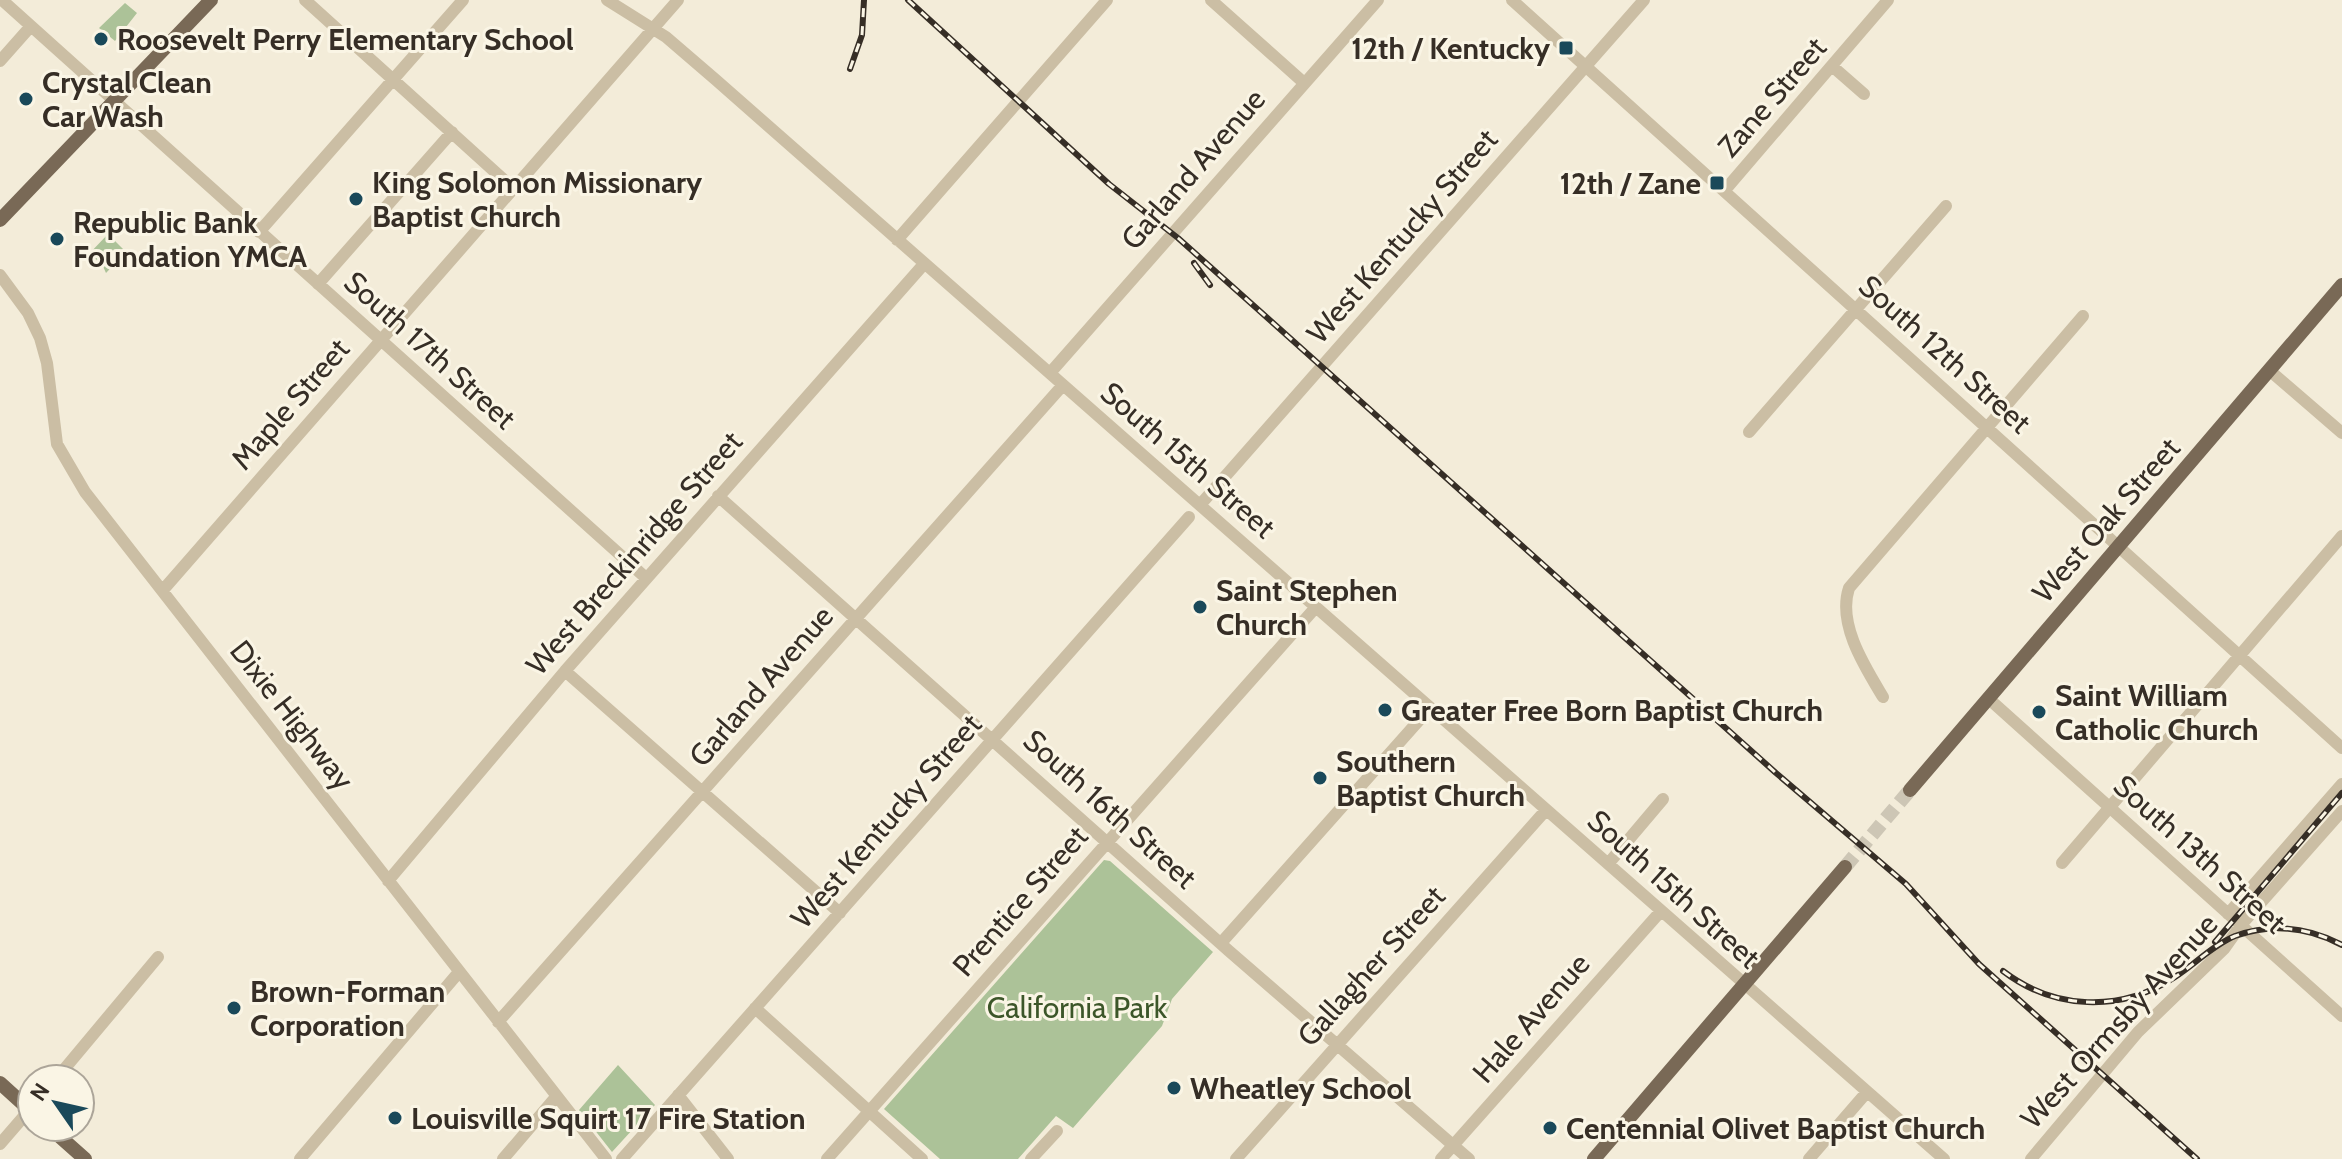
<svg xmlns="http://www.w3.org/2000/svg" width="2342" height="1159" font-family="Cabin,sans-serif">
	<rect width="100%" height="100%" fill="#f3ecd9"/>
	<!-- green -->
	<path fill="#acc298" d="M125,3L137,13L115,41L99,28Z
		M108,234L126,252L106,273L101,262L88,255Z
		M1104,860L1110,861L1213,952L1172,999L1162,1026L1073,1128L1056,1116L1018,1159H940L884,1109Z
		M618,1065L655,1105L612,1152L579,1110Z"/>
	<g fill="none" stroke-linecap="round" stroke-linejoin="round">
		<!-- major-tunnel -->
		<path stroke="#cdc6b5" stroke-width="14" stroke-dasharray="14 7" stroke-linecap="butt" d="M1845,867L1910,790"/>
		<!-- minor -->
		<path stroke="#cbbea4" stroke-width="12" d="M2,0L646,578
			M305,0L514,189
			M607,0L666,37L716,80L1944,1159
			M1211,0L1303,82
			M1512,0L2342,748
			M0,61L31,26
			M1832,66L1864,94
			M1725,190L1888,0
			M259,232L463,0
			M897,240L1107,0
			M0,275L28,313L40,338L47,363L57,444L85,492L606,1159
			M318,284L452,132
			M2269,370L2342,433
			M1050,373L1378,0
			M1749,432L1946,206
			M718,496L1229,951L1469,1159
			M1200,505L1644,0
			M163,590L678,0
			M565,671L840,913
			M1883,697C1865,667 1837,624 1849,588L2083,316
			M1989,699L2342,1016
			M2062,863L2342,536
			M1608,864L1663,799
			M388,881L565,671L924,264
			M2228,914L2342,784
			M1221,943L1430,708
			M755,1008L922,1159
			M498,1022L1063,385
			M56,1079L158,957
			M678,1095L728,1159
			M0,1144L32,1107
			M300,1159L459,972
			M503,1159L556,1097
			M622,1159L1189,517
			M827,1159L1316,607
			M1031,1159L1057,1131
			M1236,1159L1546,810
			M1441,1159L1661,911
			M1809,1159L1867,1092
			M2031,1159L2138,1032L2224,949L2241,925L2342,811"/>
		<!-- major -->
		<path stroke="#796956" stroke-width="14" d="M0,220L211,0
			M1910,790L2342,285
			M0,1083L32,1112
			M49,1127L85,1159
			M1594,1159L1845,867"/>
		<!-- rail casing -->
		<g stroke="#362e26" stroke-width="6">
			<path id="rail" d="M908,0L1109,184L1178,238L1776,773L1906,884L1979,964L2197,1159
				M850,69L862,35L864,0
				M1194,263L1210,285
				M2215,942L2342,793
				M2003,971C2054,1010 2120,1013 2175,977C2194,965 2213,945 2235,936C2272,923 2308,927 2342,945"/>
		</g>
		<!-- rail -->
		<use href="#rail" stroke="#faf5e5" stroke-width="3" stroke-dasharray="9" stroke-linecap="butt"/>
	</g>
	<!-- markers -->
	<g fill="#1a495a" stroke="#faf5e5" stroke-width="3">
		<circle cx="101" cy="39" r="8"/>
		<rect x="1558" y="40" width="16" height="16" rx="4"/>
		<circle cx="26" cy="99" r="8"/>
		<rect x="1709" y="175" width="16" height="16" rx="4"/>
		<circle cx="356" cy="199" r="8"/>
		<circle cx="57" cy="239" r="8"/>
		<circle cx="1200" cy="607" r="8"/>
		<circle cx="1385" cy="710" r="8"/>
		<circle cx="2039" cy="712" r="8"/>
		<circle cx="1320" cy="778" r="8"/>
		<circle cx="234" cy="1008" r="8"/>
		<circle cx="1174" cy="1088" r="8"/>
		<circle cx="395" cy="1118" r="8"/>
		<circle cx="1550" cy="1128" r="8"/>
	</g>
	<g text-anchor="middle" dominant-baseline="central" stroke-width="6" stroke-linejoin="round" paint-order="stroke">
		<!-- poi labels -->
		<g font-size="30" font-weight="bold" fill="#362e26" stroke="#faf5e5" text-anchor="start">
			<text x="117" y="39">Roosevelt Perry Elementary School</text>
			<text x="1550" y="48" text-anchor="end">12th / Kentucky</text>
			<text x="42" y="82">Crystal Clean<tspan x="42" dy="34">Car Wash</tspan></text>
			<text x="372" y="182">King Solomon Missionary<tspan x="372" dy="34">Baptist Church</tspan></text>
			<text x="1701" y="183" text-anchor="end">12th / Zane</text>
			<text x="73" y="222">Republic Bank<tspan x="73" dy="34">Foundation YMCA</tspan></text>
			<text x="1216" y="590">Saint Stephen<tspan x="1216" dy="34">Church</tspan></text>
			<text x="2055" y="695">Saint William<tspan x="2055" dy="34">Catholic Church</tspan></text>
			<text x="1401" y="710">Greater Free Born Baptist Church</text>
			<text x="1336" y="761">Southern<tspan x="1336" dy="34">Baptist Church</tspan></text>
			<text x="250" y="991">Brown-Forman<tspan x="250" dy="34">Corporation</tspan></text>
			<text x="1190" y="1088">Wheatley School</text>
			<text x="411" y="1118">Louisville Squirt 17 Fire Station</text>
			<text x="1566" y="1128">Centennial Olivet Baptist Church</text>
		</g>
		<!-- street labels -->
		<g font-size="30" fill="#362e26" stroke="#faf5e5">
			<text transform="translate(1772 97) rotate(-49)">Zane Street</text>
			<text transform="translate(1193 169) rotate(-49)">Garland Avenue</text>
			<text transform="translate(1402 236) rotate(-49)">West Kentucky Street</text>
			<text transform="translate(430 350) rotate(42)">South 17th Street</text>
			<text transform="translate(1945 354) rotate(42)">South 12th Street</text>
			<text transform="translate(290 404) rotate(-49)">Maple Street</text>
			<text transform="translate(1188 460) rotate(41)">South 15th Street</text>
			<text transform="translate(2106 520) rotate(-49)">West Oak Street</text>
			<text transform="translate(634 553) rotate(-49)">West Breckinridge Street</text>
			<text transform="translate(761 686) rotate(-49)">Garland Avenue</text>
			<text transform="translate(292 715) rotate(52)">Dixie Highway</text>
			<text transform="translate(1110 809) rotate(42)">South 16th Street</text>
			<text transform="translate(886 821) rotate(-49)">West Kentucky Street</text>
			<text transform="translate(2200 854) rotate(42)">South 13th Street</text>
			<text transform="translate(1674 889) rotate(42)">South 15th Street</text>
			<text transform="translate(1020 901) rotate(-49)">Prentice Street</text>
			<text transform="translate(1371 966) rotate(-48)">Gallagher Street</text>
			<text transform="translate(1531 1018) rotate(-49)">Hale Avenue</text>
			<text transform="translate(2119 1021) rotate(-48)">West Ormsby Avenue</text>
		</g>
		<!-- park labels -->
		<g font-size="30" fill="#3c5629" stroke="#faf5e5">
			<text x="1077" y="1007">California Park</text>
		</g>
	</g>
	<!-- north arrow -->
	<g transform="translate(56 1103) rotate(304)"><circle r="38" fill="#faf5e5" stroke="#aca599" stroke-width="2"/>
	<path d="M0-6L14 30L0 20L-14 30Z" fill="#1a495a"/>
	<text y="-12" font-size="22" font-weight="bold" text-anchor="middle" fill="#362e26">N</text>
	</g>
</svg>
